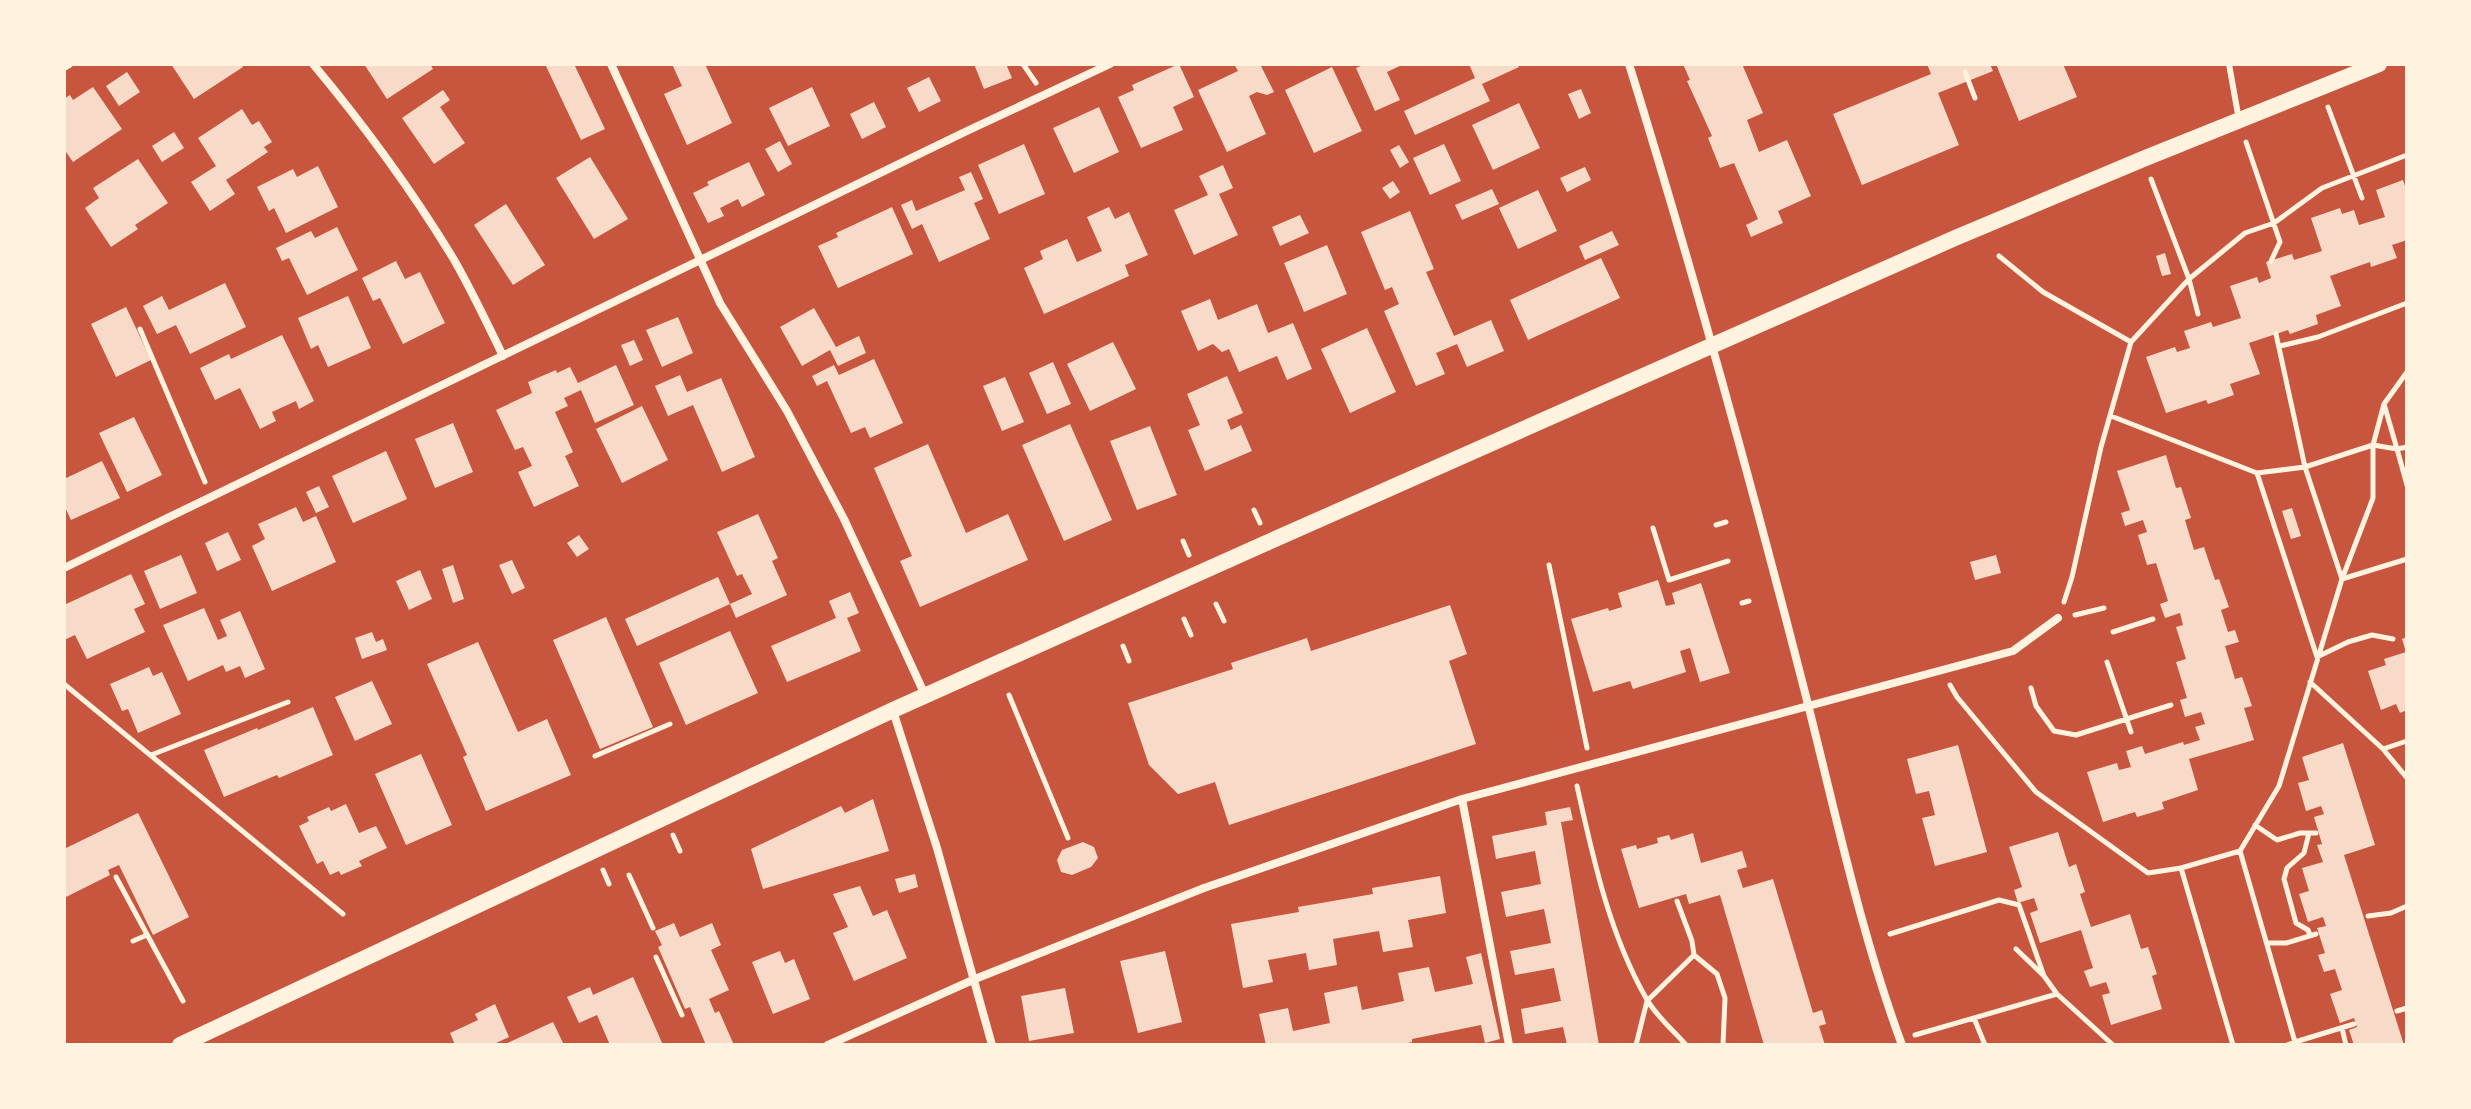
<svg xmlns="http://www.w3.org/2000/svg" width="2471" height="1109" font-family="Karla,sans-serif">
	<rect width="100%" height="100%" fill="#c8553d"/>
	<!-- building -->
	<path fill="#f7dbc8" d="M171,64H241L243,67L194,99Z
		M364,64H430L433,69L387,99Z
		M545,64H574L605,129L581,140Z
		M672,64H705L732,123L687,145L664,94L682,86Z
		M974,64H1006L1012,78L984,89Z
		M1179,64L1194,97L1173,107L1183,130L1141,148L1118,97L1134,90L1132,85Z
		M1234,64H1260L1274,92L1267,95L1257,92L1249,96L1266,134L1227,152L1198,90L1238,71Z
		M1366,64H1404L1387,72L1400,100L1375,111L1356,68Z
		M1469,64H1517L1519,67L1482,84L1490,101L1415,135L1404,111L1475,78Z
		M1683,64H1742L1763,113L1747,120L1759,152L1787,140L1811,196L1778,211L1783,223L1751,237L1746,225L1758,219L1734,163L1720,168L1708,138L1712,136L1687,81L1690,80Z
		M1927,64H1990L1993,71L1938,93L1959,145L1862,185L1833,114L1931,74Z
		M1996,64H2063L2077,97L2019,121Z
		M1332,67L1362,131L1314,153L1285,90Z
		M127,72L140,92L119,106L106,86Z
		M929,77L941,101L919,112L907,88Z
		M93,87L122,129L73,162L64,149V99L70,95L73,100Z
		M812,87L830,126L788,146L769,108Z
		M1581,89L1591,113L1579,119L1568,94Z
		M443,90L450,100L440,107L465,143L434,164L402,118Z
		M874,102L886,127L862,139L850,114Z
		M1519,103L1540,148L1493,170L1472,125Z
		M1099,107L1119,152L1074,173L1053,128Z
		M242,109L252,125L259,121L272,142L264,147L268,152L226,180L235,194L210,211L191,182L216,166L198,138Z
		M174,132L184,148L162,162L152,146Z
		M780,141L792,164L778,172L765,149Z
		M1024,144L1045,194L999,214L978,165Z
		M1444,144L1461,181L1430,195L1413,158Z
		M1399,145L1409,162L1400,168L1390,150Z
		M590,157L628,219L594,239L556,178Z
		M138,159L168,203L135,225L138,229L111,247L85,208L99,198L93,188Z
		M749,162L765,195L742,207L738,199L720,208L724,216L708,223L693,193L709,185L707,182Z
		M1223,165L1233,188L1219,194L1238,235L1194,255L1174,210L1208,195L1199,176Z
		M318,166L338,207L286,233L274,208L269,211L257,187L293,169L297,177Z
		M1585,167L1591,180L1567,192L1560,178Z
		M971,172L983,199L974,203L990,239L939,262L922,224L912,229L901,205L912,200L916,211L965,190L959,177Z
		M2403,180L2407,192V240L2392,245L2397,258L2371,267L2370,262L2330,276L2341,306L2316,315L2318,324L2290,334L2288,330L2249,343L2260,374L2230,384L2234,395L2208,404L2206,400L2166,413L2146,357L2175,347L2177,352L2190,348L2184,331L2211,322L2213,327L2241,318L2230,286L2257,277L2259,283L2271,278L2266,262L2292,254L2294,260L2322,251L2311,218L2340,208L2342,214L2354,210L2359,225L2385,217L2376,190Z
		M1393,181L1400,192L1390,199L1382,188Z
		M1492,189L1499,204L1462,220L1455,205Z
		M1538,190L1557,231L1518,249L1499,208Z
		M506,204L545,265L513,285L474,225Z
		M892,207L913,254L838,288L818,246L838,237L836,233Z
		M1109,207L1115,219L1129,212L1148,255L1125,265L1129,276L1044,314L1024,268L1043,259L1040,251L1067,239L1077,262L1102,251L1087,217Z
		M1410,211L1434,269L1426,272L1454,336L1491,320L1504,351L1467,367L1457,344L1436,353L1445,374L1416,386L1384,311L1399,304L1392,287L1385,290L1361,232Z
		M1300,215L1309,233L1280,246L1272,227Z
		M337,227L358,270L307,295L289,258L282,261L276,248L311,231L315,238Z
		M1612,231L1619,245L1585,260L1579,246Z
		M1327,245L1347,294L1304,312L1284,263Z
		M2165,253L2171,274L2162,276L2156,256Z
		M1601,258L1620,298L1528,340L1510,300Z
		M396,261L405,279L420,272L445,323L403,344L380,298L373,301L362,278Z
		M225,283L246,327L190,354L176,325L157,334L143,306L162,296L169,310Z
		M348,296L371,348L328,367L318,345L311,349L298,318Z
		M1210,299L1218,320L1257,304L1268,333L1293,323L1312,369L1287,380L1277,356L1239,372L1229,349L1222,352L1213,344L1198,351L1181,311Z
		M126,307L151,360L116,377L91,324Z
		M814,308L836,347L859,336L866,353L838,366L830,350L802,366L780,327Z
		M678,317L693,353L662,367L646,330Z
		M1367,328L1396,392L1350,413L1321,349Z
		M282,335L314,401L299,409L296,401L272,412L276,421L260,429L240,388L215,400L200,368L229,354L231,359Z
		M634,340L643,360L630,366L621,345Z
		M1113,342L1136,389L1090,411L1067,364Z
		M874,359L903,423L870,438L865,427L851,433L827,381L817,386L812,376L834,365L839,375Z
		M1053,362L1071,404L1047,414L1029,373Z
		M616,365L634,405L595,423L581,390L564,398L568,406L555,412L573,452L565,456L579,486L534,507L518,472L532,466L523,447L515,450L496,410L532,393L528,382L556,370L557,373L570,367L578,383Z
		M680,375L687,392L721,378L755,457L722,472L693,405L668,416L655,386Z
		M1227,376L1243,413L1227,420L1231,430L1241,425L1252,451L1205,471L1188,430L1200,425L1187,394Z
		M1005,377L1024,422L1002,431L983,386Z
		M642,406L668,460L622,483L596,429Z
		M134,417L162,475L127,492L99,433Z
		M453,423L473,472L435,488L415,439Z
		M1070,424L1112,520L1064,541L1022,445Z
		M1150,426L1177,495L1137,510L1110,441Z
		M928,444L966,533L1008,514L1028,560L920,607L900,561L912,556L874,468Z
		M386,451L407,499L353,523L332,476Z
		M2166,455L2176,488L2181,487L2191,518L2185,520L2194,550L2204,547L2215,580L2219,579L2229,607L2221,610L2228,632L2235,630L2239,642L2225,646L2235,679L2242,677L2252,706L2244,708L2254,740L2189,759L2198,790L2162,802L2164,809L2137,817L2135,812L2103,822L2087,772L2117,763L2119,770L2131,767L2126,751L2142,746L2145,754L2183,742L2184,745L2200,740L2195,727L2205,724L2201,712L2185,717L2180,700L2187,698L2176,662L2186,659L2176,627L2183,625L2180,613L2165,618L2160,604L2168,601L2156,563L2147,565L2138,535L2147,532L2143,520L2125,526L2121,513L2130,510L2117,471Z
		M102,461L120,498L71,520L64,505V479Z
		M319,486L329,507L316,513L306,492Z
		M296,507L303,522L316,516L336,562L272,591L252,546L265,539L258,524Z
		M2292,508L2301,536L2291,539L2282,511Z
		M758,514L778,558L772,561L787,595L736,618L730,604L752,594L742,574L737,576L717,532Z
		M228,532L241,560L217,571L205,543Z
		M579,535L589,549L577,557L567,543Z
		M181,555L197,593L160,609L144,571Z
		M1996,555L2001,573L1975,580L1970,562Z
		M512,560L525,588L512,594L499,565Z
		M453,565L464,599L453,603L442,569Z
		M420,570L432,599L409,610L396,581Z
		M131,574L145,604L134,609L145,632L87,659L75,635L64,640V605Z
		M718,577L730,604L637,646L625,619Z
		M1658,580L1666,606L1675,604L1672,593L1701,583L1730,673L1700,682L1690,648L1680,651L1686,672L1633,689L1630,681L1593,692L1571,619L1608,608L1609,611L1622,607L1618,593Z
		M850,592L859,613L847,618L861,651L787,682L771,646L836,618L829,601Z
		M1450,605L1467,654L1449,661L1476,744L1229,825L1215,782L1178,794L1149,765L1128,703L1233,669L1231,663L1307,638L1311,651Z
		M204,608L218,640L227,636L220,620L240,611L265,669L245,678L240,666L226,672L223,665L188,681L163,625Z
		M606,617L653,727L600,749L553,640Z
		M730,631L758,693L686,725L659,663Z
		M372,632L376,642L383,639L387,650L362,659L355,638Z
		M2407,637V710L2400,713L2396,704L2381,710L2368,671L2386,665L2384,659L2406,652L2402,639Z
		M478,642L518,732L547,719L571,775L486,811L463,757L467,755L427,664Z
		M149,667L153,676L162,672L181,714L138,733L128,709L122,711L110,684Z
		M372,681L392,724L355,741L335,697Z
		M313,707L333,755L279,778L277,775L224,797L204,750L257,728L258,730Z
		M2343,743L2375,845L2344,855L2404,1045H2354L2349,1030L2357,1027L2354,1018L2340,1023L2330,994L2342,990L2335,969L2324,972L2318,955L2325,953L2317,928L2326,926L2323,917L2308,922L2299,894L2309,891L2302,868L2323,862L2317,845L2322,844L2314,817L2324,814L2321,806L2306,811L2298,783L2309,780L2302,757Z
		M1958,745L1987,852L1935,866L1922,818L1935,815L1929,791L1916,794L1907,759Z
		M421,754L452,825L406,845L375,774Z
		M873,799L889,851L763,889L751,849L841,806L845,813Z
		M346,804L359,833L376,826L387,848L359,861L362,866L341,875L339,871L330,875L323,861L317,864L299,826L309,821L307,817L329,807L331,811Z
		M1570,807L1573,820L1561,822L1599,1045H1567L1563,1027L1525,1034L1521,1009L1561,1001L1554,968L1515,975L1510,951L1551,943L1544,909L1506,917L1501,892L1541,884L1535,851L1496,859L1492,836L1547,825L1545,812Z
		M138,813L189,917L153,935L119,865L108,870L110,875L64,898V849Z
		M2058,832L2069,867L2076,864L2085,892L2080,894L2091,927L2130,914L2141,949L2148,947L2157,974L2152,976L2162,1009L2111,1025L2102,995L2110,993L2106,982L2090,987L2084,971L2093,968L2081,930L2040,943L2030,913L2038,910L2034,898L2018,903L2014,890L2022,887L2009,847Z
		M1693,833L1701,863L1742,851L1747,867L1737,870L1743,888L1773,879L1813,1013L1822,1010L1826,1024L1819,1026L1825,1045H1764L1720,895L1689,904L1686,894L1639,908L1621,849L1636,845L1637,849L1658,843L1657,838L1669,835L1671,840Z
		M1083,842L1094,847L1098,858L1091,867L1072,875L1061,872L1057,860L1062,850Z
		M915,874L918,887L899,893L895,879Z
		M1440,876L1446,913L1408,920L1413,947L1383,952L1379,931L1333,939L1337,965L1309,970L1306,953L1268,960L1273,982L1243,988L1231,924L1299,912L1298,907L1373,894L1372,888Z
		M860,886L873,916L887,910L907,958L854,981L833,933L848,927L833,894Z
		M674,923L680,937L712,923L721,945L711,950L729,990L709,999L715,1013L719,1011L734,1045H706L690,1007L685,1009L658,947L662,945L655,931Z
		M780,951L785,963L794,959L810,999L773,1014L752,962Z
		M1165,951L1182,1022L1138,1033L1120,961Z
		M1481,953L1500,1039L1485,1043L1481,1025L1412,1039V1042L1399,1045H1266L1259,1014L1288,1008L1293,1031L1330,1023L1324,993L1357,986L1362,1010L1404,1001L1398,973L1429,967L1435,992L1473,984L1466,957Z
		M633,977L663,1045H610L597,1015L579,1023L567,997L590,987L593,995Z
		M1065,988L1074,1033L1029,1041L1021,996Z
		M495,1004L509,1037L492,1045H455L450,1033L478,1020L475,1014Z
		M553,1022L564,1045H503Z"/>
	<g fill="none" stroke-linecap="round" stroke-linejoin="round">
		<!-- path -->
		<path stroke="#fff3e0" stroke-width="5" d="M1023,64L1036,83
			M1965,72L1975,98
			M2328,107L2362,198
			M2246,142L2280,242L2271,261
			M2151,179L2189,279L2198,314
			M1999,256L2043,292L2131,342
			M140,329L205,482
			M2280,346L2318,337L2407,303
			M2407,372L2384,404L2397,449L2407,447
			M2111,416L2257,473L2305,467L2276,334
			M2257,473L2317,657L2348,642L2372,635L2393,639
			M2407,485L2397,449L2373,445L2305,467L2342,579L2407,559
			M1254,510L1260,523
			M1716,525L1726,522
			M1653,528L1669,580L1728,561
			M1183,541L1189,555
			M1549,565L1587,748
			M2064,602L2072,577L2101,447L2131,342L2189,279L2245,233L2274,223L2322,188L2407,155
			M1742,603L1749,601
			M1216,604L1224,621
			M2075,615L2104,608
			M1184,619L1191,635
			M2113,632L2153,619
			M1123,646L1129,661
			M2107,662L2131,732
			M2310,682L2383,749L2407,778
			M64,684L343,914
			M1950,685L1957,697L2036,792L2148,873L2181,868L2240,851
			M2031,688L2036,706L2054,731L2076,735L2171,705
			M1009,695L1068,838
			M2383,749L2407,741
			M151,755L288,702
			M595,756L670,724
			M1577,786C1593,858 1609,933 1646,998C1655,1015 1673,1030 1686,1045
			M2255,825L2277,840L2300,833H2316
			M2309,833L2304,853L2287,868L2284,879L2296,923L2308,930L2310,935
			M673,835L680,851
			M2181,868L2233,1045
			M603,870L609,884
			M629,875L653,928
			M116,877L183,1001
			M2368,916L2391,913L2407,906
			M1890,934L1999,900L2019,905L2044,976L2057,994L2113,1045
			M133,941L147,935
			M2267,943H2286L2316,934
			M2016,949L2043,975
			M1694,955L1717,974L1725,998L1723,1045
			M656,957L682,1015
			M2397,1011L2407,1008
			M1974,1018L1985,1045
			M2342,1028L2346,1045
			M1915,1035L2057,994
			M2295,1042L2354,1024
			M1636,1045L1647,1001L1694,955L1692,941L1677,901
			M2287,1045L2295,1042L2240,851L2279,786L2342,579L2373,498V445L2384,404"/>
		<!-- service -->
		<path stroke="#fff3e0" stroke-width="6" d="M2229,64L2239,120"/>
		<!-- minor -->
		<path stroke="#fff3e0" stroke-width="8" d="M313,64C364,125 411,189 453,258C471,289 487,323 503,356
			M611,64L720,303L787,411L844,519L925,695
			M1629,64C1692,267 1748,471 1801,677C1833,800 1858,926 1902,1045
			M64,67L69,64
			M64,568L969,130L1110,64
			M893,711L937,848L992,1045
			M1462,799L1509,1045
			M828,1045L975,979L1204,888L1462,799L2013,651L2058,618"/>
		<!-- secondary -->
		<path stroke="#fff3e0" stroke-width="16" d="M180,1045L893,710L1264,544L1955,238L2143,159L2379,64"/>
	</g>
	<!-- border -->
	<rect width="2471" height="1109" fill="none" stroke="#fff3e0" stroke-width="132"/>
</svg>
